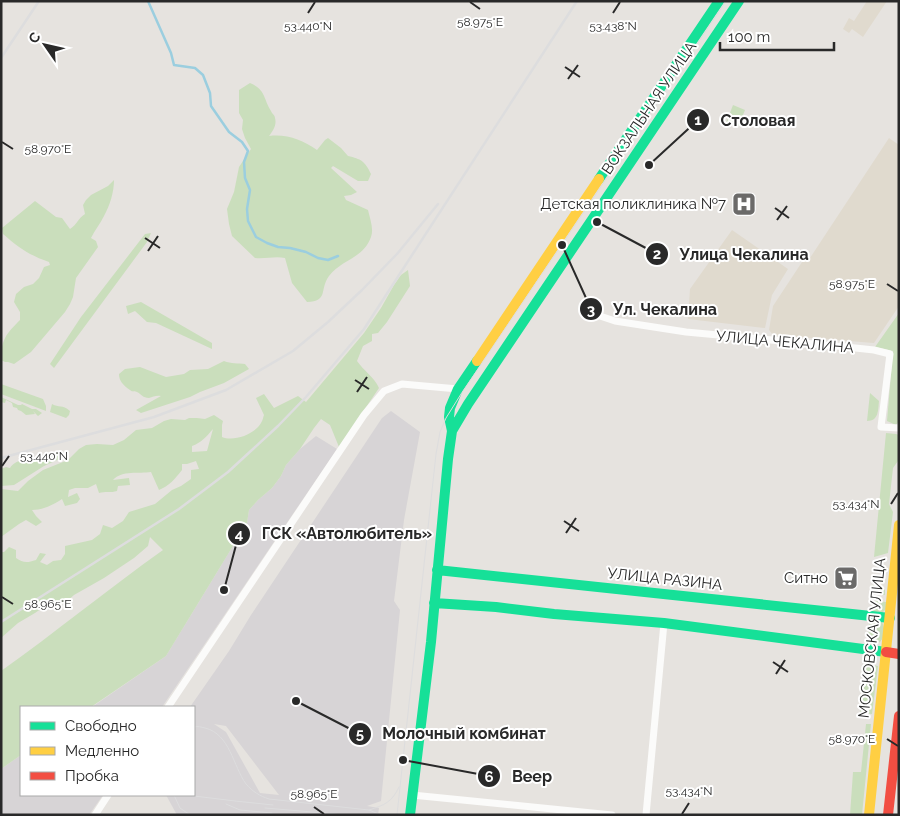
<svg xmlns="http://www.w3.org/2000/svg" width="900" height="816" font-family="Raleway,sans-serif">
	<rect width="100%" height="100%" fill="#e6e3df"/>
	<!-- industrial -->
	<path fill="#d7d4d6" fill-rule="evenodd" d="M391,411L420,432L404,520L394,601L400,610L381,801L367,806L379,808L378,815H177L166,795H194V707H190L229,651L251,615L382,418ZM214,724L226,726L279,795L260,793L226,732Z
		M316,436L337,449L162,707H92L166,656L247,523L249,510L258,500L272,488L281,476L286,465L300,449Z
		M21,755V795H103L89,815H1V769Z"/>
	<!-- education -->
	<path fill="#e0dace" d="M867,1H887L863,37L852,29L849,33L843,29L849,18L854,21Z
		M889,138L899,145V306L874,343L773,335L769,330L773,306L804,259L808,261Z
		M732,230L788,269L772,295L765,328L688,319L690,289Z"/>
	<!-- green -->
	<path fill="#cadebc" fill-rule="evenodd" d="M250,83C266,90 263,98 271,111C272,114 275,115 275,118C277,125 273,131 269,136C288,134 302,140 317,150L325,140L328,138L341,148L348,156C361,159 365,161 371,174L368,181H358L333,166L331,168L357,192L351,195L344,196L346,200L368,210C370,219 374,229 371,237C363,259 342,259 329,276C319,290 329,301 307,302L292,283L285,258C275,256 266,259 255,258L232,236L229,224L227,209L234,192L239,167L251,149L245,138L242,129L243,120L239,113V90Z
		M733,105L745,110L738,127L726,123Z
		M114,180C114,192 110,205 104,216C100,224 95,230 91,238L96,241L98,247L76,278L73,297L70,304L65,312L31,352L14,364L8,362H5L1,360C1,340 6,334 20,320V312L14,302L16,294L24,287L33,284L39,278L44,267L50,265L49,262C29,255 19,248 3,234L2,228L35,201L56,217L62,218L70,229C77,225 78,218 85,214L83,205L86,200L91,195L108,186Z
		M151,233L147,242L54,368L50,364L81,317L145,234Z
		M408,270L410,286L387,322L378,333L372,334V341L363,346L357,361C364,371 374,377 379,388L339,447L330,425L321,419L314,428L300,449L286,465L281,476L272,488L258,500L249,510L247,523L166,656L91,707H21V755L1,769V671C56,632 108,589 163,550L150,537L148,546L134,558L104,578L74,595L66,602H51L35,613L18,623L1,638V552H4L9,547L16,550V558C23,563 27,563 36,560L40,553L46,554L40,562L47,565L53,561L61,560L65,554V546L92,540L100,534L103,525L112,528L123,521L129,512L155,504L172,490L181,486L191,479V470L199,469L196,461L187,464H182V470C175,479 169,486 159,490L151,472C139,474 122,470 113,480L129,478L130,485L118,486L117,491C111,493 105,491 99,493L96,484L88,488H75L69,490L68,497L77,493L80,499L77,503L65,506L62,499C53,505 43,510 32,510L36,516L42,522L36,526L26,520L19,524L1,537V489L18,491L28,481L43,470L68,460L79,449L86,445L97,444L113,445L124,440L136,430L152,428L164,421L171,419L185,420L189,418H197L205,419L214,415L223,421L222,425V437C234,442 255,434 261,423C263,420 263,417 264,415L256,398L264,394L274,408L298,396L306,402L364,333L381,308L394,285L401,275ZM213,429L207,451L192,452V446C201,443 207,436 213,429Z
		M141,302L212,343V349L156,323L147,322L135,311L128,314L126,306Z
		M899,313V421L896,425L887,421L893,351L875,347Z
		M224,361C231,364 238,363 245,364L249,369L224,383L200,392L190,397L141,413L136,410L161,396C156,395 153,397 149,398C143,398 141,394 137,392C133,390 134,393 130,390C123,385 119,381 119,374L125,369L140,367L166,377L184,374L190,370L208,369Z
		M1,384L43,399L46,406V411L1,394Z
		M870,393L879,401C878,410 879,421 867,421Z
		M1,397L18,405H21L22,404L32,409H36L42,413L38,416L33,411L35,414L26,415L21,411L18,410L17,408L13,407L12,403L6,400L5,403L1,402Z
		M52,404C59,408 62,404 70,411L69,415L66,418L50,412Z
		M886,433L896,434L899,435L898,461L893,468L889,504L893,512L888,553L874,557Z
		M59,453L64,454L66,456L44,466L14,485L1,486V469L6,467L10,468C11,466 13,464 15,463C23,458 50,454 59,453Z
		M871,585L880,586L885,590V595L877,594L871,590Z
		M873,601L887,602L886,609L882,613H871Z
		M870,617L882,622C888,634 882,647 867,646Z
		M865,664L878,666L872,714L860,713Z
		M866,724H871L862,815H850L853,772H861Z"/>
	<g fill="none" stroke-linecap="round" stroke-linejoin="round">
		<!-- stream -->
		<path stroke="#9bcedf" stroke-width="2.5" d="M148,1L171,53L174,65L195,68L203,75L210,93L211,106L229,132L242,142L248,151L244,162L245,178L250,190L247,209L248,221L256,237L267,243L278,247L290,248L306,252L318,258L328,260L338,256"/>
		<!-- street -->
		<path stroke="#fbfbfa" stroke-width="7" d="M591,313L615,321L686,332L846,347L874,350L890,354L881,427L899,428
			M168,707L364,415L384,391L402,384L458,389
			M412,795L612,815
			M95,815L108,795
			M646,815L664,623"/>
		<!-- fast -->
		<path stroke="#16e098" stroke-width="10" d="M599,179L719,1
			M452,431L468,404L739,1
			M437,570L890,618
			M434,603L496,607L554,614L664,623L886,652
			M410,815L431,642L448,459L452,431L449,417L450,408L458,389L477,361"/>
		<!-- slow -->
		<path stroke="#ffcf43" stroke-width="10" d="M477,361L599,179
			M869,815L899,525"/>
		<!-- jam -->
		<path stroke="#f24e42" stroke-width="10" d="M886,652L899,654
			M888,815L899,716"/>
		<!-- tram -->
		<path stroke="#ddddde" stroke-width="1" d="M194,727C198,726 201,727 205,728C230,734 233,766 246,784C253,792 260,796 269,799L369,810L381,815
			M174,795L180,808L190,815
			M186,795L235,801L273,805
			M226,804L240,810L272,813
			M265,808L336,814
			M369,810C385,805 392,802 399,787
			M397,815L436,454L440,432L446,418L461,394L726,1"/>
		<!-- rail -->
		<path stroke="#ddddde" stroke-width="2.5" d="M1,58L39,1
			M1,458L154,417L226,390L293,351L328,322L362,290L397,254L438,204
			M1,622L179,509L228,472L278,426L306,397L364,329L577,1"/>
	</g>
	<!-- ticks -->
	<path fill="none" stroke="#292929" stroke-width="2" d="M470,2L480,9M308,13L315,2M613,13L620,2M565,67L580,77M568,79L578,65M2,142L13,149M775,208L789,218M777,220L787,206M145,238L160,248M148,251L158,236M887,284L898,291M355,380L369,389M357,392L367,377M2,466L9,456M891,504L898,493M564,521L579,531M566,533L576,518M2,597L13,604M773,662L788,672M776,674L785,660M887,739L898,746M314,807L324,814M682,814L689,803"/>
	<!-- icons -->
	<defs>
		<g id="hospital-square" transform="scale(1.25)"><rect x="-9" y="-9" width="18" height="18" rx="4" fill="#6b6a69" stroke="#fff"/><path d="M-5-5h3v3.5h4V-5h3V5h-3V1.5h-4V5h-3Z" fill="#fff"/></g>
		<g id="supermarket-square" transform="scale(1.25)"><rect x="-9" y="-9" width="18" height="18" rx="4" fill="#6b6a69" stroke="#fff"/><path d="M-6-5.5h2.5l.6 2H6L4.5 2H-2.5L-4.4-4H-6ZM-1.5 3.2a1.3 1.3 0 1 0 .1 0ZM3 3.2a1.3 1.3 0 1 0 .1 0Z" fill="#fff"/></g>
	</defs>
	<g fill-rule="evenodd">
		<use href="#hospital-square" x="744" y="204"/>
		<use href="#supermarket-square" x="846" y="578"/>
	</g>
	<g text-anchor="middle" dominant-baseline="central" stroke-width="4" stroke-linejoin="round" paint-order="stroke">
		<!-- street labels -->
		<g font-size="15" fill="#292929" stroke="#fff">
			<text transform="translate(649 108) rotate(-56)">ВОКЗАЛЬНАЯ УЛИЦА</text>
			<text transform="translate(785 342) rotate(5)">УЛИЦА ЧЕКАЛИНА</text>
			<text transform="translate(665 579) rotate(6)">УЛИЦА РАЗИНА</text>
			<text transform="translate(872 638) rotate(-84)">МОСКОВСКАЯ УЛИЦА</text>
		</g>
		<!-- poi labels -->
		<g font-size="15" fill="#292929" stroke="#fff" text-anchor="end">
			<text x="726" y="204">Детская поликлиника №7</text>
			<text x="828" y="578">Ситно</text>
		</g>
	</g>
	<g font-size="12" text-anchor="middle" fill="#292929" stroke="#fff" stroke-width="4" stroke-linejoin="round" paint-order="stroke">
		<text x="480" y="26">58.975°E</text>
		<text x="308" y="30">53.440°N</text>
		<text x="613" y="30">53.438°N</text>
		<text x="48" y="153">58.970°E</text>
		<text x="852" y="288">58.975°E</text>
		<text x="44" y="460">53.440°N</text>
		<text x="856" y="508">53.434°N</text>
		<text x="48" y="608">58.965°E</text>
		<text x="852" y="743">58.970°E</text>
		<text x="689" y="795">53.434°N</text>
		<text x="314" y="798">58.965°E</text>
	</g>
	<!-- callouts -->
	<path fill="none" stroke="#292929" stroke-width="2" d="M649 165L698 120M597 222L657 254M562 245L591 309M224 590L239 534M296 701L360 734M403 760L489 776"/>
	<g fill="#292929" stroke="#fff" stroke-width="2">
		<circle cx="649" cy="165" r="5"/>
		<circle cx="597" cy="222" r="5"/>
		<circle cx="562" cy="245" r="5"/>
		<circle cx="224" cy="590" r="5"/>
		<circle cx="296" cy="701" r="5"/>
		<circle cx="403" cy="760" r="5"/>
		<circle cx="698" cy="120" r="12"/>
		<circle cx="657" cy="254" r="12"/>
		<circle cx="591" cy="309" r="12"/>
		<circle cx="239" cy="534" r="12"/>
		<circle cx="360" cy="734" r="12"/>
		<circle cx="489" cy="776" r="12"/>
	</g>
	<g font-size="15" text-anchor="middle" font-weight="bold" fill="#fff">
		<text x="698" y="125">1</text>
		<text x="657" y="259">2</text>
		<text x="591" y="315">3</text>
		<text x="239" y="539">4</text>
		<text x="360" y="739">5</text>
		<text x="489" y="782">6</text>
	</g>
	<g font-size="16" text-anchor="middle" font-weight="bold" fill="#292929" stroke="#fff" stroke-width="4" stroke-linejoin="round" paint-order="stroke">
		<text x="758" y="126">Столовая</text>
		<text x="744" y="260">Улица Чекалина</text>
		<text x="665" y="315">Ул. Чекалина</text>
		<text x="347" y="539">ГСК «Автолюбитель»</text>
		<text x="464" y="739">Молочный комбинат</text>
		<text x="532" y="782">Веер</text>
	</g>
	<!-- border -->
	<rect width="900" height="816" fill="none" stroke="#292929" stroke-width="5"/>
	<!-- legend -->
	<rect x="20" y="706" width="175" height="90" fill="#ffffff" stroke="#a9a9a9"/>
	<rect x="30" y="722" width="25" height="8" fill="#16e098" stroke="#a9a9a9"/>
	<text x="65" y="731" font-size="15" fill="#292929">Свободно</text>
	<rect x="30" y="747" width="25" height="8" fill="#ffcf43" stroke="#a9a9a9"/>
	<text x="65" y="756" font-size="15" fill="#292929">Медленно</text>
	<rect x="30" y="772" width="25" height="8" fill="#f24e42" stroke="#a9a9a9"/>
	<text x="65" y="781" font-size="15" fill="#292929">Пробка</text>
	<!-- north arrow -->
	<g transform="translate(45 45) rotate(304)" stroke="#ffffff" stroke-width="4" paint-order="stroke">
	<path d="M0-4L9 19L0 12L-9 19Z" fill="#292929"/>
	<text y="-8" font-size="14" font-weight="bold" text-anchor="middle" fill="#292929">С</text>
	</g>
	<!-- scale -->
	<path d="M720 42v8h114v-8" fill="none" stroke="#292929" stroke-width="2.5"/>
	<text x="728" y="42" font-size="15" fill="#292929" stroke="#ffffff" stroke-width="4" paint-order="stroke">100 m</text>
</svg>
